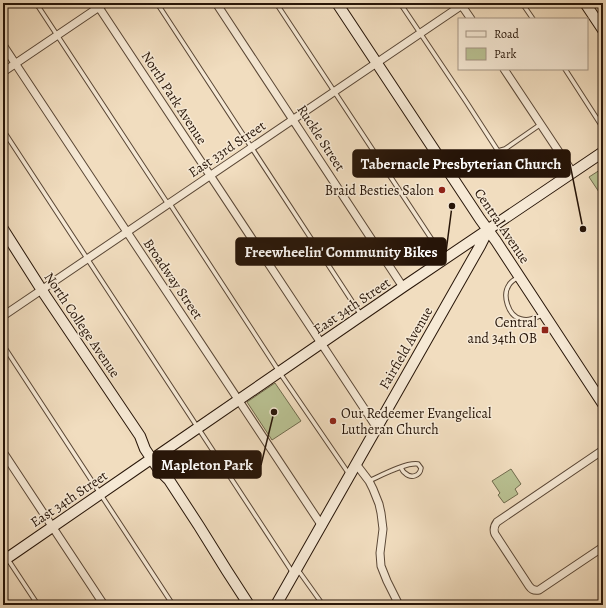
<svg xmlns="http://www.w3.org/2000/svg" width="606" height="608" font-family="Alegreya,serif">
	<rect width="100%" height="100%" fill="#f1ddbf"/>
	<filter id="stains"><feTurbulence type="fractalNoise" baseFrequency=".005" numOctaves="4"/><feColorMatrix values="0 0 0 0 .2 0 0 0 0 .09 0 0 0 0 .02 0 0 0 .5 -.17"/></filter>
	<radialGradient id="worn" r=".72"><stop offset=".6" stop-color="#630" stop-opacity="0"/><stop offset="1" stop-color="#630" stop-opacity=".3"/></radialGradient>
	<!-- green -->
	<path fill="#b9c192" stroke="#706b4d" d="M603,168V198L589,177Z
		M275,383L301,421L272,440L247,402Z
		M511,469L521,484L515,489L518,494L504,503L498,495L500,493L492,481Z"/>
	<g fill="none" stroke-linecap="round" stroke-linejoin="round">
		<!-- lane casing -->
		<g stroke="#5a4736" stroke-width="5.5">
			<path id="lane" d="M36,3L166,201L170,204L282,376L349,474
				M157,3L361,315
				M276,3L444,258
				M400,3L467,103L498,151L505,149L541,124
				M522,3L533,19
				M565,69L603,128
				M3,130L293,573
				M519,277C515,279 511,281 509,285C502,295 508,316 521,319C529,321 535,318 542,315
				M3,345L173,605
				M369,481C380,476 406,462 418,464L421,468C420,476 411,479 405,473C403,472 402,470 401,467
				M3,552L38,605
				M298,570L323,605"/>
		</g>
		<!-- street casing -->
		<g stroke="#5a4736" stroke-width="9">
			<path id="street" d="M96,3L321,343L377,428
				M216,3L403,287
				M460,3L471,19
				M3,45L322,526
				M504,69L573,173
				M3,72L105,3
				M3,316L465,3
				M603,450L497,522C494,526 493,529 495,534L529,586C531,589 534,591 539,590L603,547
				M3,452L104,605
				M356,464L369,481L373,489L379,504L381,513L383,529L380,553L381,566L387,581L399,605"/>
		</g>
		<!-- secondary casing -->
		<g stroke="#271508" stroke-width="12">
			<path id="secondary" d="M337,3L480,219L496,241L603,404
				M585,3L603,30
				M3,229L45,295L140,436L145,449L159,470L169,480L199,526L227,571L249,605
				M157,456L403,287L603,152
				M3,561L151,459
				M276,605L480,246L487,232"/>
		</g>
		<!-- lane -->
		<use href="#lane" stroke="#f6e9d5" stroke-width="3.5"/>
		<!-- street -->
		<use href="#street" stroke="#f6e9d5" stroke-width="7"/>
		<!-- secondary -->
		<use href="#secondary" stroke="#f6e9d5" stroke-width="10"/>
	</g>
	<!-- markers -->
	<g fill="#8f2418" stroke="#f6e9d5" stroke-width="1.5">
		<circle cx="442" cy="190" r="4"/>
		<rect x="541" y="326" width="8" height="8" rx="2"/>
		<circle cx="333" cy="421" r="4"/>
	</g>
	<g text-anchor="middle" dominant-baseline="central" stroke-width="3" stroke-linejoin="round" paint-order="stroke">
		<!-- street labels -->
		<g font-size="14" fill="#271508" stroke="#f6e9d5">
			<text transform="translate(174 98) rotate(57)">North Park Avenue</text>
			<text transform="translate(321 138) rotate(57)">Ruckle Street</text>
			<text transform="translate(227 149) rotate(-34)">East 33rd Street</text>
			<text transform="translate(502 226) rotate(56)">Central Avenue</text>
			<text transform="translate(173 279) rotate(56)">Broadway Street</text>
			<text transform="translate(352 306) rotate(-34)">East 34th Street</text>
			<text transform="translate(82 325) rotate(56)">North College Avenue</text>
			<text transform="translate(406 348) rotate(-60)">Fairfield Avenue</text>
			<text transform="translate(69 499) rotate(-34)">East 34th Street</text>
		</g>
		<!-- poi labels -->
		<g font-size="14" fill="#271508" stroke="#f6e9d5" text-anchor="end">
			<text x="434" y="190">Braid Besties Salon</text>
			<text x="537" y="322">Central<tspan x="537" dy="16">and 34th OB</tspan></text>
			<text x="341" y="413" text-anchor="start">Our Redeemer Evangelical<tspan x="341" dy="16">Lutheran Church</tspan></text>
		</g>
	</g>
	<!-- callouts -->
	<path fill="none" stroke="#271508" stroke-width="1.5" d="M583 229L570 164M452 206L446 252M274 412L261 465"/>
	<g fill="#271508" stroke="#f6e9d5" stroke-width="1.5">
		<circle cx="583" cy="229" r="4"/>
		<circle cx="452" cy="206" r="4"/>
		<circle cx="274" cy="412" r="4"/>
	</g>
	<g fill="#271508" stroke="#271508" stroke-width="1.5">
		<rect x="353" y="150" width="217" height="27" rx="4"/>
		<rect x="236" y="238" width="210" height="27" rx="4"/>
		<rect x="153" y="451" width="108" height="27" rx="4"/>
	</g>
	<g font-size="15" text-anchor="middle" font-weight="bold" fill="#fff">
		<text x="461" y="169">Tabernacle Presbyterian Church</text>
		<text x="341" y="257">Freewheelin' Community Bikes</text>
		<text x="207" y="470">Mapleton Park</text>
	</g>
	<!-- margin -->
	<rect width="606" height="608" fill="none" stroke="#f1ddbf" stroke-width="16"/>
	<rect x="4" y="4" width="598" height="600" fill="none" stroke="#271508" stroke-width="2"/>
	<rect x="8" y="8" width="590" height="592" fill="none" stroke="#271508"/>
	<!-- legend -->
	<rect x="458" y="18" width="130" height="52" fill="#f6e9d5" stroke="#a39483"/>
	<rect x="466" y="31" width="20" height="6" fill="#f6e9d5" stroke="#a39483"/>
	<text x="494" y="38" font-size="12" fill="#271508">Road</text>
	<rect x="466" y="48" width="20" height="12" fill="#b9c192" stroke="#a39483"/>
	<text x="494" y="58" font-size="12" fill="#271508">Park</text>
	<rect width="100%" height="100%" filter="url(#stains)"/>
	<rect width="100%" height="100%" fill="url(#worn)"/>
</svg>
